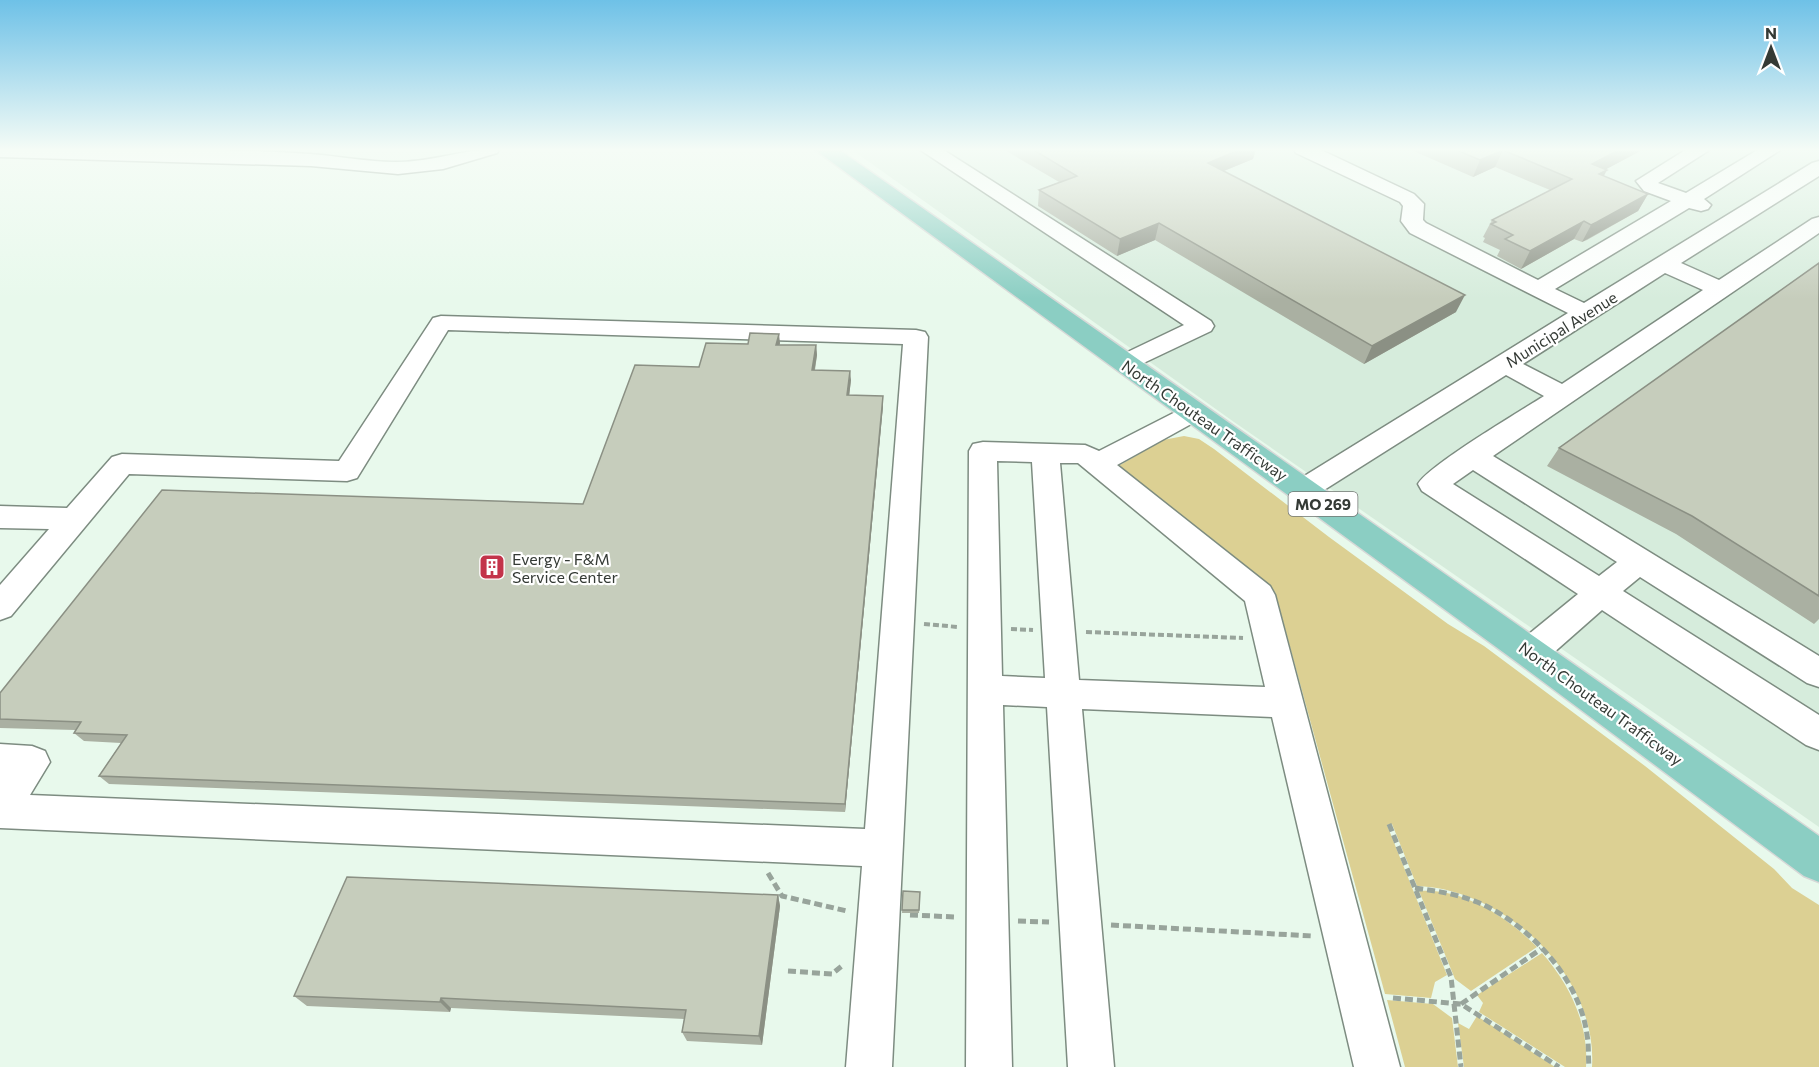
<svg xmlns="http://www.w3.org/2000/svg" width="1819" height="1067" font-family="Commissioner,sans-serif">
	<rect width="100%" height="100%" fill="#e8f9ec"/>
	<!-- built -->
	<path fill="#d6ecdc" d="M851,149H1819V827L1234,422Z"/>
	<!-- green -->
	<path fill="#dcd093" d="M1184,436L1199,439L1214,449L1329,537L1448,624L1484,646L1645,766L1774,869L1792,888L1819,905V1067H1592C1598,976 1505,889 1417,886L1392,824L1387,825L1447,975L1435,982L1431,998L1385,994L1275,592L1115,468L1163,440Z
		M1419,891C1462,887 1509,918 1537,947L1471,991L1455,979Z
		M1542,953C1570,985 1589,1024 1586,1067H1565L1479,1012L1483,1003L1477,995Z
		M1387,1000L1433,1004L1452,1018L1458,1067H1405Z
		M1477,1016L1555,1067H1464L1458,1023L1469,1029Z"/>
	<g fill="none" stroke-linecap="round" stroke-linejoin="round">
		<!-- minor casing -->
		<g stroke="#7d8c81" stroke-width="3">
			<path id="minor" d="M0,149C103,149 207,147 310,154C339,156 367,162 396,162C433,162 463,149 499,149L497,153L443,169L398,174L311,166L0,157Z
				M919,149H942L1211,321L1214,326L1211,331L1133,368L1124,371L1115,368L1111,363L1115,358L1184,325Z
				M1294,149H1319L1414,194L1424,204L1423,220L1426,223L1538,280L1671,201L1644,191L1636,181L1687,149H1711L1658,183L1686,193L1759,149H1782L1704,199L1711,205L1708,209L1701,211L1689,208L1555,289L1584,303L1812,163L1819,161V176L1681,263L1719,280L1812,219L1819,217V233L1493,456L1819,656V687L1807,683L1640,577L1623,591L1819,715V750L1806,745L1602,610L1543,662L1531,666L1519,662L1514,652L1519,642L1578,594L1422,491L1418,484C1429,465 1519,412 1544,396L1506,375L1313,497L1303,500L1293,497L1289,490L1293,483L1568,313L1410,233L1401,221L1403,206L1400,202L1296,153ZM1665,273L1703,290L1562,384L1523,364ZM1473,470L1617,562L1599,576L1453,484Z
				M441,316L916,330L925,332L928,337L892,1067H846L862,866L0,828V744L32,746L45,751L50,762L30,795L865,829L903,344L448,330L357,478L347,481L129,474L11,616L0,620V585L49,529L0,528V506L67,508L112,457L122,454L339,461L433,318Z
				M1193,403L1202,406L1206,412L1202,418L1117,465L1270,586L1275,595L1400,1067H1354L1272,717L1082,709L1114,1067H1068L1047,707L1003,705L1012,1067H966L969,451L973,444L983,442L1085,445L1099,451ZM997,461L1032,462L1045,678L1002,676ZM1060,463H1078L1245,601L1265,687L1079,680Z"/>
		</g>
		<!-- major casing -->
		<g stroke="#d6d8d7" stroke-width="3">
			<path id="major" d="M814,149H838L1819,836V882L1804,876L1518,663Z"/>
		</g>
		<!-- path-far1 -->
		<path stroke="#98a49b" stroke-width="4" stroke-dasharray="6 3" stroke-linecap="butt" d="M924,624L958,627
			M1011,629L1033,630
			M1086,632L1243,638"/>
		<!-- path -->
		<path stroke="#98a49b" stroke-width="5" stroke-dasharray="8 4" stroke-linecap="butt" d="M1389,824L1451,977L1461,1067
			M768,873L782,896L847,911
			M1415,888C1437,891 1457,894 1477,902C1528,923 1580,979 1587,1035C1589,1045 1588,1056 1589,1067
			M910,915L956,917
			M1018,921L1049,922
			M1111,925L1313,936
			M788,971L832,974L843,965
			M1393,998L1461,1004L1559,1067
			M1461,1004L1541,949"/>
		<!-- minor -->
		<use href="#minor" fill="#fff" fill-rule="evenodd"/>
		<!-- major -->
		<use href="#major" fill="#8bcec3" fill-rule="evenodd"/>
	</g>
	<!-- wall -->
	<path fill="#aab0a2" d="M1003,149H1256L1253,159L1224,171L1456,312L1364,364L1155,240L1117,256L1038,206L1039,190L1059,182Z
		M1409,149H1644L1606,169L1603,176L1648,194L1638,211L1587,240L1582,242L1574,239L1521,269L1497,256L1500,250L1483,242L1485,238L1483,237L1492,220L1550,190L1495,167L1473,177Z
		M1819,263V619L1814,624L1676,534L1547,466L1559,448Z
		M780,343L779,345H816L817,355L815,370L851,380L849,396L883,406L845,812L109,784L99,776L121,743L84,741L74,733L75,730L0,728V693L583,504L699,367L748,344Z
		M903,891L920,892L919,913H902Z
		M778,895L780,906L762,1045L687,1041L682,1032L684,1019L451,1008L450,1012L307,1006L294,996Z"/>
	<!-- shaded-wall -->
	<path fill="#8b9084" d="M1241,149H1256L1253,159L1204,179L1208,163Z
		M1621,149H1644L1584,181L1592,164Z
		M1503,150L1495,167L1473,177L1480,160Z
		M1607,170L1598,187L1599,174Z
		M1648,194L1638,211L1582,242L1591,225Z
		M1584,221L1574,239L1521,269L1530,251Z
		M1159,223L1155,240L1117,256L1120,239Z
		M1465,295L1456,312L1364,364L1372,346Z
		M779,334L780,343L777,354L776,345Z
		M816,345L817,355L813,379L812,370Z
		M850,371L851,380L848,405L847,395Z
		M883,396V406L845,812V804Z
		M778,895L780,906L762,1045L759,1036Z
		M441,998L451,1008L450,1012L440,1002Z"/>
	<!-- building -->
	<path fill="#c6cdbc" stroke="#8b9084" stroke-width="1.5" d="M1032,149H1241L1208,163L1465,295L1372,346L1159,223L1120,239L1039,190L1077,176Z
		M1454,149H1621L1592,164L1607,170L1599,174L1648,194L1597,222L1591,225L1584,221L1530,251L1505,239L1513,235L1491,224L1496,222L1492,220L1572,179L1503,150L1480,160Z
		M1819,263V596L1692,516L1559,448Z
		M750,333L779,334L776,345H816L812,370L850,371L847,395L883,396L845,804L99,776L127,735L74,733L81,722L0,719V693L162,490L583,504L635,365L699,367L706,343L748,344Z
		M347,877L778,895L759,1036L682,1032L686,1010L441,998L440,1002L294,996Z
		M903,891L920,892L919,910H902Z"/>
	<!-- sky -->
	<linearGradient id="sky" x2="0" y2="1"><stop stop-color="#6ec1e7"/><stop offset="0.5" stop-color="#f5fcf6"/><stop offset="1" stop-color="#f5fcf6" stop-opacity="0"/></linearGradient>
	<rect width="1819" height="299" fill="url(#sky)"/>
	<!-- icons -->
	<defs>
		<g id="building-square" transform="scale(1.35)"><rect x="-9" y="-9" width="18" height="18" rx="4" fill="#c3334a" stroke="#fff"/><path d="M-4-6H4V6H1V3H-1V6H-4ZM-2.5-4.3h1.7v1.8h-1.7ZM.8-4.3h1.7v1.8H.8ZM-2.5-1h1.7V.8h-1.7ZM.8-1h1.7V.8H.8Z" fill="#fff"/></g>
	</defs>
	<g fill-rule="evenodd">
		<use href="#building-square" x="492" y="567"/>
	</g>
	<g text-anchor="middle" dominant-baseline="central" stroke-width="4.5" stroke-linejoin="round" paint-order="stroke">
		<!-- shield labels -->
		<rect fill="#fff" stroke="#717572" stroke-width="1.5" x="1288.5" y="492" width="69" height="24" rx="4.5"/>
		<g font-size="15" font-weight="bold" fill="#343a35">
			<text x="1323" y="504">MO 269</text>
		</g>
		<!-- street labels -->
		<g font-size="16" fill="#343a35" stroke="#fff">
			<text transform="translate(1561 329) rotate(-32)">Municipal Avenue</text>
			<text transform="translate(1205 420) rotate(35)">North Chouteau Trafficway</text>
			<text transform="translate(1601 703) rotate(36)">North Chouteau Trafficway</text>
		</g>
		<!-- poi labels -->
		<g font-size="16" fill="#343a35" stroke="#fff" text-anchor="start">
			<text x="512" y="558">Evergy - F&amp;M<tspan x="512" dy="18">Service Center</tspan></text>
		</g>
	</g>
	<!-- north arrow -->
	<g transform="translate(1771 48)" stroke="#ffffff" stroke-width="4.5" paint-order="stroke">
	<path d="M0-4.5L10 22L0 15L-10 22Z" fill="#343a35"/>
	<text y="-9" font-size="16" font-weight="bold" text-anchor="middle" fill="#343a35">N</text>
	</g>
</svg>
